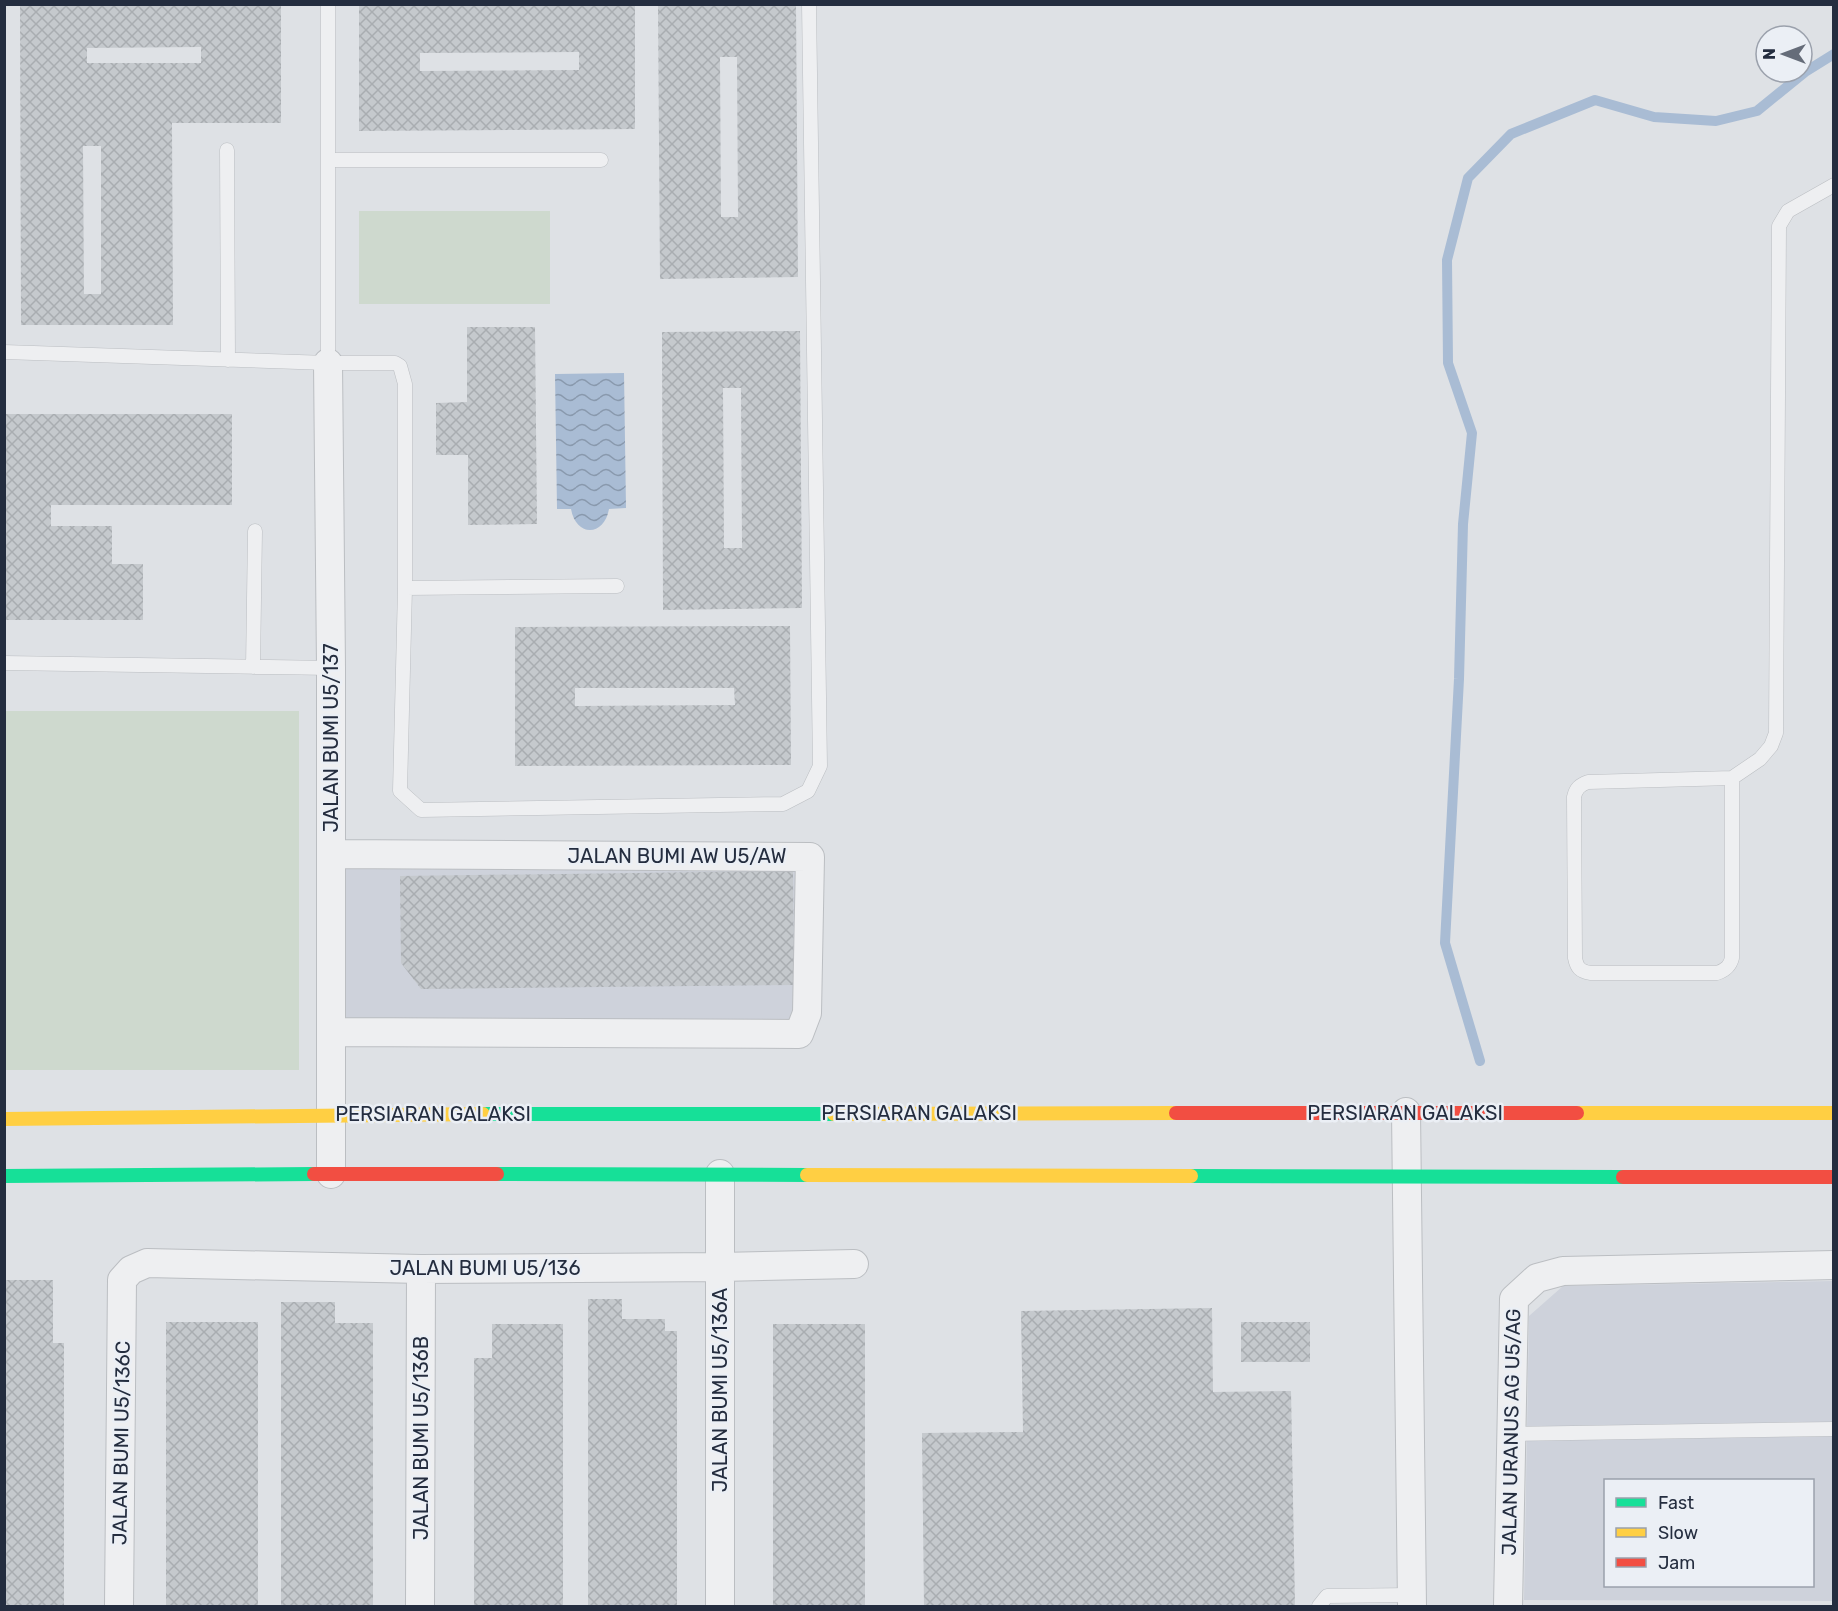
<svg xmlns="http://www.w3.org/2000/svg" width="1838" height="1611" font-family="Rubik,sans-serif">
	<defs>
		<pattern id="water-waves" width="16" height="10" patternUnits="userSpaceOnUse" patternTransform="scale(1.5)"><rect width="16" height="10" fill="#a9bcd4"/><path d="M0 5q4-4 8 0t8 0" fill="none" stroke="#8999ad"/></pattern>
		<pattern id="building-cross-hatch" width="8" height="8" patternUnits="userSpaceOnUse" patternTransform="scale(1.5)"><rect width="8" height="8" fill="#c5c9cd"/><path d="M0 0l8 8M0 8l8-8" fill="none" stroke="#a9adb1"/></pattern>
	</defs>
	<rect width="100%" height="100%" fill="#dee1e5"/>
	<!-- built -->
	<path fill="#ced2db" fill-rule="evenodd" d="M345,866L797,868L795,1010L790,1023L344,1020Z
		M1833,1281V1601L1524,1600L1529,1316L1563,1286ZM1606,1480H1812V1586H1606Z"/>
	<!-- green -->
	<path fill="#ced9ce" d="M359,211H550V304H359Z
		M5,711H299V1070H5Z"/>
	<!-- water -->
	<path fill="url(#water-waves)" d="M624,373L626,508L609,509C604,537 576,537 571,509H557L555,374Z"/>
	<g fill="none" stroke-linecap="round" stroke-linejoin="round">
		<!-- stream -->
		<path stroke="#a9bcd4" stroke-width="10" d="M1480,1061L1445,943L1459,679L1463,524L1472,433L1448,363L1447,260L1468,178L1511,134L1595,100L1654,117L1716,121L1757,111L1805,72L1834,54"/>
	</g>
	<!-- building -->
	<path fill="url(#building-cross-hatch)" fill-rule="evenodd" d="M20,4H281V123H172L173,325H21ZM201,47V63H87V48ZM83,146H101V294H84Z
		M359,4H635V129L359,131ZM579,52V70L420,71V53Z
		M658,4H796L798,277L660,279ZM720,57H737L738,217H721Z
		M467,327H535L537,524L468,525V455H436V403L467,402Z
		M800,331L802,608L663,610L662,332ZM723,388H741L742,548H724Z
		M4,414H232V505H51V526H112V564H143V620H4Z
		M790,626L791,765L515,766V627ZM575,688H734L735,705L575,706Z
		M793,871L794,985L421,989L401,963L400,876Z
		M4,1280H53V1343H64V1606H4Z
		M588,1299H622V1319H665V1331H677V1606H588Z
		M281,1302H335V1323H373V1606H281Z
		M1212,1308L1213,1392L1291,1391L1295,1606H924L922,1433L1023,1432L1021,1311Z
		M166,1322H258V1606H166Z
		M1241,1322H1310V1362H1241Z
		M492,1324H563V1606H474V1358H492Z
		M773,1324H865V1606H773Z"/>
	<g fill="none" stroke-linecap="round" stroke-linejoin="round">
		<!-- lane casing -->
		<g stroke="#bbbec2" stroke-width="15">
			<path id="lane" d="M227,150L228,360
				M328,160H601
				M4,352L328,363H395L400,366L405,384V588L617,586
				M328,363V4
				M405,588L400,791L421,810L783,804L808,791L820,766L809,4
				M4,663L331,668
				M253,667L255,531
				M1732,778V958C1730,966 1726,970 1717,973H1590C1580,971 1577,968 1575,958L1574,797C1576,788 1580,785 1588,782L1732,778L1760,759L1771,746L1776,733L1779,226L1788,211L1834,185
				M1511,1434L1834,1429
				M1319,1606L1327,1596L1411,1595"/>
		</g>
		<!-- street casing -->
		<g stroke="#bbbec2" stroke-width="30">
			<path id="street" d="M328,363L331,668V1174
				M331,854L810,857L807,1013L799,1034L333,1032
				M1406,1112L1412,1606
				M119,1606L122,1280L131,1270L147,1263L421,1269L720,1267L854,1264
				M420,1606L421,1269
				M720,1606V1174
				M1508,1606L1514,1299L1537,1278L1563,1271L1834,1265"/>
		</g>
		<!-- lane -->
		<use href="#lane" stroke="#eeeff1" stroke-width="14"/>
		<!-- street -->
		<use href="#street" stroke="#eeeff1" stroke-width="28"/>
		<!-- fast -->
		<path stroke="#16e098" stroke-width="14" d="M483,1114H834
			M497,1174L807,1175
			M4,1176L314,1174
			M1191,1176L1623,1177"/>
		<!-- slow -->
		<path stroke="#ffcf43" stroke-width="14" d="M1577,1113H1834
			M834,1114L1176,1113
			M4,1119L483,1114
			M807,1175L1191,1176"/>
		<!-- jam -->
		<path stroke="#f24e42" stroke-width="14" d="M1176,1113H1577
			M314,1174H497
			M1623,1177H1834"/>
	</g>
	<g text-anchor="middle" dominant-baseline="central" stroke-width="5" stroke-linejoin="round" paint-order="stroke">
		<!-- street labels -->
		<g font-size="20" fill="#242d3f" stroke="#ebeff5">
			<text transform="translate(331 738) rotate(-90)">JALAN BUMI U5/137</text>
			<text x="677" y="856">JALAN BUMI AW U5/AW</text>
			<text x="919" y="1113">PERSIARAN GALAKSI</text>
			<text x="1405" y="1113">PERSIARAN GALAKSI</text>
			<text x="433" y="1114">PERSIARAN GALAKSI</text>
			<text x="485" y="1268">JALAN BUMI U5/136</text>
			<text transform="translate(720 1390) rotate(-90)">JALAN BUMI U5/136A</text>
			<text transform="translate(1511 1432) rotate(-89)">JALAN URANUS AG U5/AG</text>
			<text transform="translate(421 1438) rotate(-90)">JALAN BUMI U5/136B</text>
			<text transform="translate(121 1443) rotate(-89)">JALAN BUMI U5/136C</text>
		</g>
	</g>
	<!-- border -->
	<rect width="1838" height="1611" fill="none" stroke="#242d3f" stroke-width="12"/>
	<!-- legend -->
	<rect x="1604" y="1479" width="210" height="108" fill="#ebeff5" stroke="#9ba1ac" stroke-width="1.5"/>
	<rect x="1616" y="1498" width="30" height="9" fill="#16e098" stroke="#9ba1ac" stroke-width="1.5"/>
	<text x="1658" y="1509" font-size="18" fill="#242d3f">Fast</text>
	<rect x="1616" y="1528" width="30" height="9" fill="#ffcf43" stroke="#9ba1ac" stroke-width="1.5"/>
	<text x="1658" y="1539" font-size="18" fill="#242d3f">Slow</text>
	<rect x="1616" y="1558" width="30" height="9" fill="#f24e42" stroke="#9ba1ac" stroke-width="1.5"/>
	<text x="1658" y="1569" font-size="18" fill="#242d3f">Jam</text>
	<!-- north arrow -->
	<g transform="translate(1784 54) rotate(270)"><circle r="28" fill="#ebeff5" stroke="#9ba1ac" stroke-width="1.5"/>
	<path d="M0-4.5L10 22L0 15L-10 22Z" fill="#656c79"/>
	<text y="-9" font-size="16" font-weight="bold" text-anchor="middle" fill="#242d3f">N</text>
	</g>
</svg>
